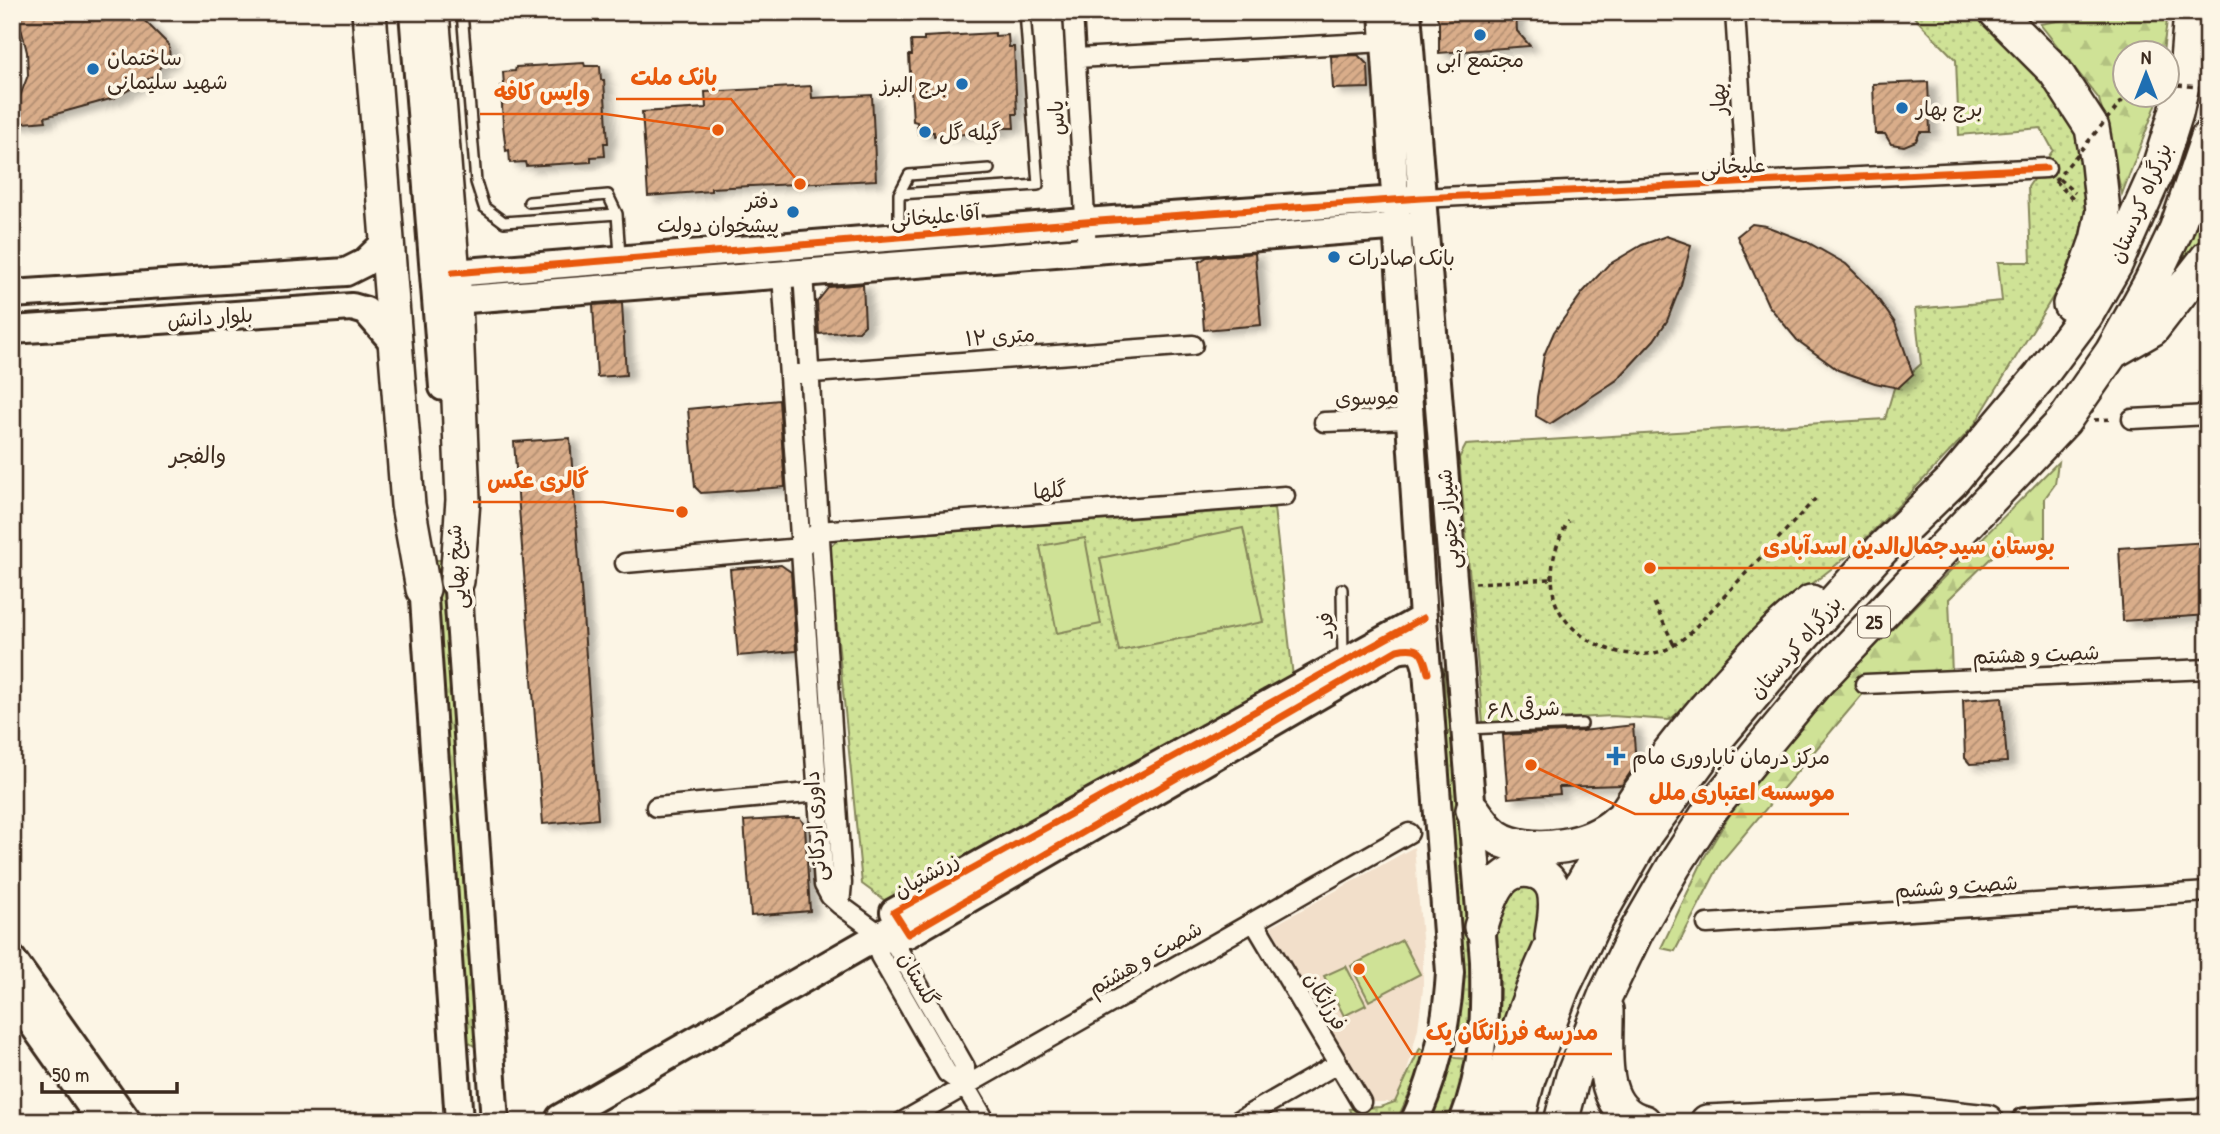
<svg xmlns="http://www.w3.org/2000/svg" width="2220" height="1134" font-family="'Patrick Hand','Playpen Sans Arabic',sans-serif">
	<defs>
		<pattern id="green-dots" width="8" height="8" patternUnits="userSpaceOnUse" patternTransform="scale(1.75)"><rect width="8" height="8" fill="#cfe296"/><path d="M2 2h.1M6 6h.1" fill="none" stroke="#b3c281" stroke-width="1.8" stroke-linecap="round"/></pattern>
		<pattern id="forest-firs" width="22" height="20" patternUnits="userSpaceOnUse" patternTransform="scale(1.75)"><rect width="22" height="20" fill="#cfe296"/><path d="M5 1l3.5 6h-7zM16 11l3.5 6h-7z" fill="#b3c281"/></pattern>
		<pattern id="building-hatch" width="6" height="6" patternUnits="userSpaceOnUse" patternTransform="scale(1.75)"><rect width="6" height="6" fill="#d9ad8a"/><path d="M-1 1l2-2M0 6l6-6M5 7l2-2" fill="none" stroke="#b18d70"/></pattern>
		<filter id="shadow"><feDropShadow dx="8" dy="4.5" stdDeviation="3.5" flood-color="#0004"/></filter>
	</defs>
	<rect width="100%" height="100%" fill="#fcf5e5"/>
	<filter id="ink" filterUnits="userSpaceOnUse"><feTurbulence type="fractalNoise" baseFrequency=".0143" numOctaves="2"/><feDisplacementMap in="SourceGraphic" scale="14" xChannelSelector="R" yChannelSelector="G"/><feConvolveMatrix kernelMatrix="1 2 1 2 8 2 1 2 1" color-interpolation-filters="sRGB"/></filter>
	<g filter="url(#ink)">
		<!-- built -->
		<path fill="#f2dfca" d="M1414,847L1423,949V989L1418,1028L1403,1088L1395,1102H1369L1271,927Z"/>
		<!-- green -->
		<path fill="url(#green-dots)" stroke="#85865a" stroke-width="2" d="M1909,12H1978L2056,94L2081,144L2087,199L2079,239L2062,282L1973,427L1904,500L1850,554L1798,595L1705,691L1669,720L1612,716L1483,723L1459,458L1466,445L1885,419L1894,388L1921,364L1915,309L2002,301L1998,262H2031L2028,187L2053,150L2041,128L1959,135L1956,60Z
			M1274,508L1293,677L895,908L862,884L829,548L837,540Z
			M1444,669L1446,671L1456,737L1473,952L1471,1039L1467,1043L1459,1031L1460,987L1448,813Z
			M1526,877L1548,905L1487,1122H1475C1488,1077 1500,1036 1500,989C1500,964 1495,939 1496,913Z
			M1420,1048L1428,1053L1396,1122H1354L1349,1109L1380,1107L1395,1102Z
			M1448,1053L1456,1058L1468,1059L1459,1122H1423Z"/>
		<!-- forest -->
		<path fill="url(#forest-firs)" stroke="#85865a" stroke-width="2" d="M2107,12H2168L2163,52H2126V94L2157,95L2156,105L2122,194L2099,99L2040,24Z
			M2208,183V236L2139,328Z
			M2058,462L2055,484L2045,498V549L1995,554L1949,599L1952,674L1877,677L1721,862L1675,951L1661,948L1704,858L1739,799L1807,715Z
			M435,560H445L483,1044L476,1047L468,1042Z"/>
		<!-- pitch -->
		<path fill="#cfe296" stroke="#85865a" stroke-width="2" d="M1243,528L1263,622L1119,651L1100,558Z
			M1085,538L1101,624L1057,633L1040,546Z
			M1402,940L1420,974L1369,1001L1351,966Z
			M1346,966L1366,1005L1344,1016L1324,976Z"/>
		<!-- building -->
		<path fill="url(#building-hatch)" stroke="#3b2a1e" stroke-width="2" filter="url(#shadow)" d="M12,12H132L139,15L169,45L170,63H163L154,76L114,98L45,117L46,121L12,124V97L20,96L28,75L27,52L22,32Z
			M1435,12H1516L1517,31L1530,46L1439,53V22Z
			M995,33V36L1008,35L1009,47H1014L1017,114H1013L1014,128H1000V132L934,136V132L918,134L917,122L913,121L909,55H912L911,41H924V37Z
			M1358,55L1368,65L1369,88L1333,89L1331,56Z
			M584,63L585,66H600L601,80H604L608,143H604L605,156L591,157V162L526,166L525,162L510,163L509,150L506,151L503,125L501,86H504L503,72L515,71L516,67Z
			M1928,82L1930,132H1920L1916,141L1904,146L1891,144L1885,134H1875L1873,84Z
			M811,86L812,98L872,95L876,180L711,188V191L648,196L642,112L706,108L705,92Z
			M1752,224L1766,226L1807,242L1846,264L1870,288L1895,323L1913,374L1898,388L1875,383L1838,370L1797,340L1768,305L1737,236Z
			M1666,236L1691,245L1681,285L1667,321L1654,340L1617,380L1550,424L1536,416L1537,397L1544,355L1554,332L1583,292L1608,265L1642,245Z
			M1255,253L1261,325L1204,330L1199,262L1207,257Z
			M863,284L865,325L859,331L819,334L817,302L829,287Z
			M622,303L626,375L597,377L593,305Z
			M779,400L785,487L701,493L695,487L688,409Z
			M570,438L598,819L543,824L514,442Z
			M2208,542V615L2123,621L2119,548Z
			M781,565L791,572L796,651L738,656L730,569Z
			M2002,697L2007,762L1970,764L1965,758L1963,700Z
			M1633,725L1636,764L1622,785L1559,787L1560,794L1508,798L1503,735L1582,731Z
			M790,818H800L805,826L810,911L751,916L744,821Z"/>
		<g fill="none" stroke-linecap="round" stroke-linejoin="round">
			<!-- lane casing -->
			<g stroke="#3b2a1e" stroke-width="14">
				<path id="lane" d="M462,12L476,182L484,207L504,222L617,214L620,255
					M899,194L909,175L989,169
					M529,202L608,195L617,214
					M899,235V194L1038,185L1025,12
					M1342,589L1343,658
					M1467,729L1582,724"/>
			</g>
			<!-- street casing -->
			<g stroke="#3b2a1e" stroke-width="23">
				<path id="street" d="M1073,12L1087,251
					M1735,12L1746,183
					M1076,58L1386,42
					M1421,198L2046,168
					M803,273L842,883L840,905
					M782,275L824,885L830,896L840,905L896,946L965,1067V1086
					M799,374L1193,345
					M2132,419L2208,415
					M1324,422L1411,419
					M625,563L801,548L818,531L1285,496
					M1865,684L2208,669
					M656,807L830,791
					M1254,922L1361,1102
					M1707,924L2208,892
					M878,934L876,945L880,956L947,1073L965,1086L986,1122
					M902,1122L1409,833
					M1236,1122L1337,1064"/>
			</g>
			<!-- secondary casing -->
			<g stroke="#3b2a1e" stroke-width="32">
				<path id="secondary" d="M413,12L443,387
					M1383,12L1423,618L1450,972C1447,1025 1437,1073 1414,1122
					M1407,12L1484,960C1485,1017 1485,1067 1463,1122
					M453,273L1085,222L1411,199
					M12,294L346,272L364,263L388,240
					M455,300L1415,225
					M12,330L352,307L366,311L393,342
					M456,562L495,1122
					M422,569L459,1122
					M1423,618L894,912L908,934L1397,650C1420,645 1423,652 1428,673
					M12,959L128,1122
					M12,995L102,1122
					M560,1118L901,923
					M2025,1122L2208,1112"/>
			</g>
			<!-- highway casing -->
			<g stroke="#3b2a1e" stroke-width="38">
				<path id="highway" d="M369,12L408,505L423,589
					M432,12L455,300L463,500L457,581
					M1996,12L2055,71L2092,128L2098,164L2103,211L2097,240L2083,280L2070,304
					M2112,352L2152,329L2208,257
					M1473,810C1482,822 1490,835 1504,841C1539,855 1591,846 1618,821
					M1481,927C1486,912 1490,894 1501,881C1516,864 1547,867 1554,891C1558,906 1554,921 1552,936
					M1606,1010C1607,1048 1596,1110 1644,1122
					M1495,1122C1526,958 1613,810 1724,687C1751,657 1778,626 1811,602
					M1517,1122L1528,1079L1563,987L1591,929L1646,833L1707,750L1797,643L1883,548L1951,482L2041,375L2086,315L2115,265L2160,164L2176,113L2187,61L2191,12
					M1561,1122L1573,1076L1606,994L1637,930L1674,866L1711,809L1813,686L2064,421L2112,352L2151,282L2176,230L2208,137
					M1707,1122L1904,1113L1987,1122"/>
			</g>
			<!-- path -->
			<path stroke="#3b2a1e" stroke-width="3.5" stroke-dasharray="5 5" stroke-linecap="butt" d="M2059,179L2075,193
				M2055,181L2076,202
				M2094,420L2114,419
				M1552,579C1552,557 1557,540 1569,521
				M1475,583L1552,579C1553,588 1553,598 1557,606C1574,643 1627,664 1665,650C1673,647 1681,640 1688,635L1818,496
				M1654,603L1674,645"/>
			<!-- lane -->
			<use href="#lane" stroke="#fcf5e5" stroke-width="9"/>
			<!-- street -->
			<use href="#street" stroke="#fcf5e5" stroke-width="18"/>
			<!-- secondary -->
			<use href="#secondary" stroke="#fcf5e5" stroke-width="26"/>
			<!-- highway -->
			<use href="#highway" stroke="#fcf5e5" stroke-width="33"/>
			<!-- path-bridge -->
			<path stroke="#3b2a1e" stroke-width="3.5" stroke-dasharray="5 5" stroke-linecap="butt" d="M2168,84L2208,88
				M2055,181L2128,94"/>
			<!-- cycleway casing -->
			<g stroke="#fcf5e5" stroke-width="11">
				<path id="cycleway" d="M453,273L1085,222L1421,198L2046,168
					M1423,618L894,912L908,934L1397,650C1420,645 1423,652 1428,673"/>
			</g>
			<!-- cycleway -->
			<use href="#cycleway" stroke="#e8590c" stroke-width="7"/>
		</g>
	</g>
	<!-- markers -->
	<g fill="#1f6fb2" stroke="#fcf5e5" stroke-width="2.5">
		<circle cx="1480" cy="35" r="7"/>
		<circle cx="93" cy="69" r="7"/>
		<circle cx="962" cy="84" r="7"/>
		<circle cx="1902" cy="108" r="7"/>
		<circle cx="925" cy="132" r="7"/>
		<circle cx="793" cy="212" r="7"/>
		<circle cx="1334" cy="257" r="7"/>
		<path d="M1612.5 745.5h7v7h7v7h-7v7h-7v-7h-7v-7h7z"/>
	</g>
	<g text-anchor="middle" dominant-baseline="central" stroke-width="7" stroke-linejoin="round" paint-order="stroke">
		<!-- shield labels -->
		<rect fill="#fcf5e5" stroke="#75675a" stroke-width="2" x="1858" y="606.5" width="32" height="31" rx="5"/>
		<g font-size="19" font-weight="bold" fill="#3b2a1e">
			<text x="1874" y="622">25</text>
		</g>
		<!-- poi labels -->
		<g font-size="21" fill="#3b2a1e" stroke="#fcf5e5" text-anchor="start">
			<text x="107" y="57">ساختمان<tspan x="107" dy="24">شهید سلیمانی</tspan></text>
			<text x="1480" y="59" text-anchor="middle">مجتمع آبی</text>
			<text x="948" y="84" text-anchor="end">برج البرز</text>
			<text x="1916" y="108">برج بهار</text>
			<text x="939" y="132">گیله گل</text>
			<text x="779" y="200" text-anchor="end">دفتر<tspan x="779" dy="24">پیشخوان دولت</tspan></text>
			<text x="1348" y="257">بانک صادرات</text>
			<text x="1632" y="756">مرکز درمان ناباروری مام</text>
		</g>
		<!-- street labels -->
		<g font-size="21" fill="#3b2a1e" stroke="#fcf5e5">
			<text transform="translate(1718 99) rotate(-94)">بهار</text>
			<text transform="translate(1056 118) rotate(-93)">یاس</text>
			<text transform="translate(1733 166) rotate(-3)">علیخانی</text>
			<text transform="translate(2140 203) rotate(-67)">بزرگراه کردستان</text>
			<text transform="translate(935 216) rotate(-5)">آقا علیخانی</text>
			<text transform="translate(210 317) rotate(-4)">بلوار دانش</text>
			<text transform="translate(1000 336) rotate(-4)">۱۲ متری</text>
			<text transform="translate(1367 397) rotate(-2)">موسوی</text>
			<text transform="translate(1050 490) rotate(-4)">گلها</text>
			<text transform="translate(1448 519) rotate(-95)">شیراز جنوبی</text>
			<text transform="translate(456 567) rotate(-94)">شیخ بهایی</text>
			<text transform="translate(1325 626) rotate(-91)">فرد</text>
			<text transform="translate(1795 647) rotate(-49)">بزرگراه کردستان</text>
			<text transform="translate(2036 654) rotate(-2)">شصت و هشتم</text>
			<text transform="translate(1523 709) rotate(-3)">۶۸ شرقی</text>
			<text transform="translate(815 826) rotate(-94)">داوری اردکانی</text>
			<text transform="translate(926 875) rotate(-29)">زرتشتیان</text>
			<text transform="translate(1956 886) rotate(-4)">شصت و ششم</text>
			<text transform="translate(1145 958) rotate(-30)">شصت و هشتم</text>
			<text transform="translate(919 979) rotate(60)">گلستان</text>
			<text transform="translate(1326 1001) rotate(60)">فرزانگان</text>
		</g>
		<!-- neighbourhood labels -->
		<g font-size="23" fill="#3b2a1e" stroke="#fcf5e5">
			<text x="198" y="454">والفجر</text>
		</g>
	</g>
	<!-- callouts -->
	<path fill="none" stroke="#e8590c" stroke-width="2.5" d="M800 184L731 99H616M718 130L605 114H480M682 512L603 502H473M1650 568L1749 568H2069M1531 765L1635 814H1849M1359 969L1412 1054H1612"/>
	<g fill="#e8590c" stroke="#fcf5e5" stroke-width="2.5">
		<circle cx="800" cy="184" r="7"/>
		<circle cx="718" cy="130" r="7"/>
		<circle cx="682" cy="512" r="7"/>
		<circle cx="1650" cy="568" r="7"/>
		<circle cx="1531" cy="765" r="7"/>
		<circle cx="1359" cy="969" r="7"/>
	</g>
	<g font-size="23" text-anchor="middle" font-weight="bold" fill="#e8590c" stroke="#fcf5e5" stroke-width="7" stroke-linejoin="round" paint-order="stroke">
		<text x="674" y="85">بانک ملت</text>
		<text x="542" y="100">وایس کافه</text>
		<text x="538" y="488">گالری عکس</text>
		<text x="1909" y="554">بوستان سیدجمال‌الدین اسدآبادی</text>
		<text x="1742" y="800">موسسه اعتباری ملل</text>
		<text x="1512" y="1040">مدرسه فرزانگان یک</text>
	</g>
	<!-- margin -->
	<rect width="2220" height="1134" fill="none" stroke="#fcf5e5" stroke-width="42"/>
	<rect x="21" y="21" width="2178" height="1092" fill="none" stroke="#3b2a1e" stroke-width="2.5" filter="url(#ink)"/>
	<!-- north arrow -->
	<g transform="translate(2146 74)"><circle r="33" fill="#fcf5e5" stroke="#afa495" stroke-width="2"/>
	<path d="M0-5L12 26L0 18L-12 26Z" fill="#1f6fb2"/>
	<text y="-10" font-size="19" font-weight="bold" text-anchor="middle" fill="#3b2a1e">N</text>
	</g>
	<!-- scale -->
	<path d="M42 1082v10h135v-10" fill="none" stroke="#3b2a1e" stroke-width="3.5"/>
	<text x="52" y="1082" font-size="21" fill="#3b2a1e" stroke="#fcf5e5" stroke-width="5" paint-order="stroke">50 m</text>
</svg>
